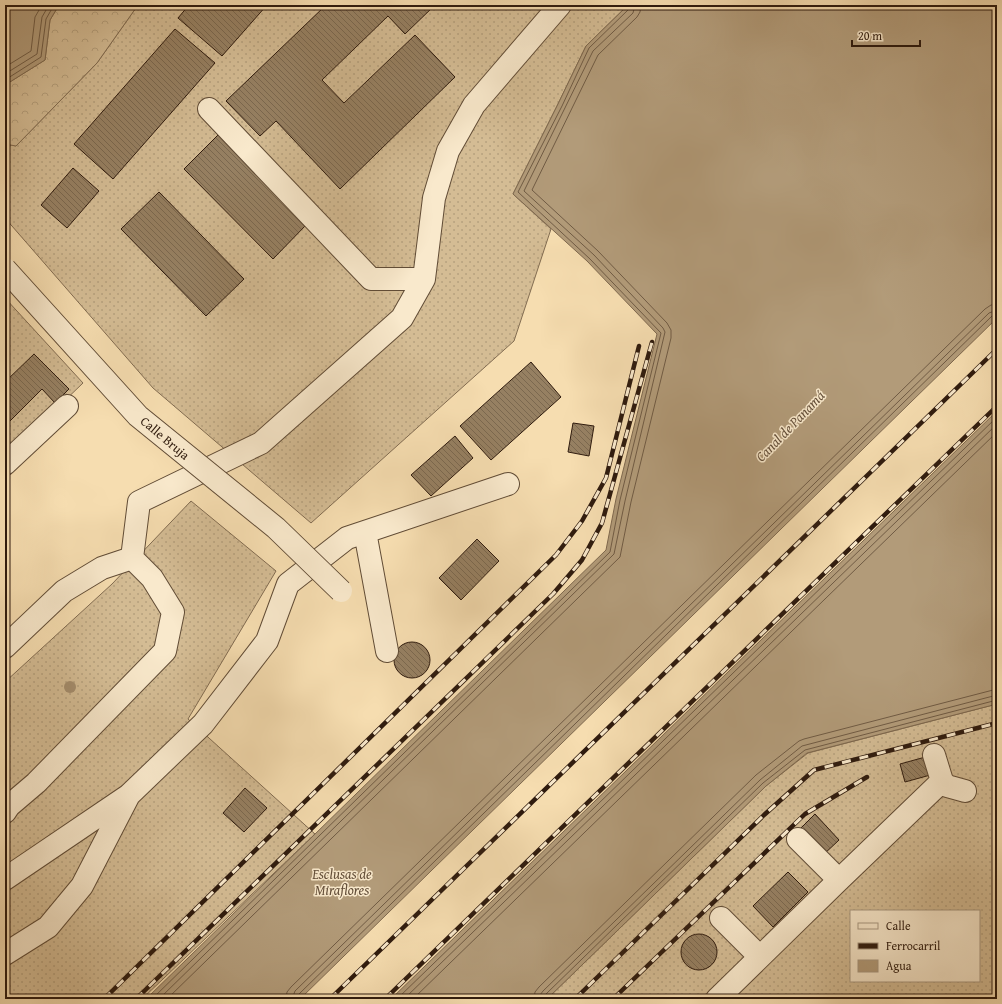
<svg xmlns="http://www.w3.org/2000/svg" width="1002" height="1004" font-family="'Gentium Book Plus',serif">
	<defs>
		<pattern id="grass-dots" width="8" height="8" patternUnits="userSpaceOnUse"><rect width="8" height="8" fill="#d4bc94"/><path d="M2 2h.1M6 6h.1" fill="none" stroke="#b6a17e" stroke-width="1.8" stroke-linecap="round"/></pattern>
		<pattern id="forest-crowns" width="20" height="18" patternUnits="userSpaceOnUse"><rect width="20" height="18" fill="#d4bc94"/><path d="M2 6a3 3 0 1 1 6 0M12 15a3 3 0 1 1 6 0" fill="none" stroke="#b6a17e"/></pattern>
		<pattern id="building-back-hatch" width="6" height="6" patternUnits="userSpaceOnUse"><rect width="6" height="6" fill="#968062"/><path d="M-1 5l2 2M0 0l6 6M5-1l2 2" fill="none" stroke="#7b684f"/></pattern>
	</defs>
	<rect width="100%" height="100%" fill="#f6ddb0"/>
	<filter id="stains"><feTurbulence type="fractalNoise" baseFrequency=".005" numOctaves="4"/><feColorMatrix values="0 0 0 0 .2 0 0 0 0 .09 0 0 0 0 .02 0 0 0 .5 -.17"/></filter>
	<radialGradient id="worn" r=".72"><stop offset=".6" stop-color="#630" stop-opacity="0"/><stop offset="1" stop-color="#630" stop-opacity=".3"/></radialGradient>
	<!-- grass -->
	<path fill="url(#grass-dots)" stroke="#826c51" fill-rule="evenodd" d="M138,5H628L586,46L558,104L513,194L551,229L514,341L311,523L153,388L5,218V144L16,146L97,63Z
		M5,298L83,383L5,458Z
		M191,501L276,571L188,719L315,834L142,999H5V682L112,584Z
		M997,704V999H547L766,786L808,753ZM851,911H979V981H851Z"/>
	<!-- forest -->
	<path fill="url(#forest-crowns)" stroke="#826c51" d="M59,5H138L97,63L16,146L5,144V85L45,60L50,20Z"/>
	<!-- water -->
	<path fill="#b29b79" stroke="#7e684e" d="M5,5H59L50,20L45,60L5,85Z
		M628,5H997V318L300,999H146L606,550L616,499L657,334L587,261L513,194L558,104L586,46Z
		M997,411V704L807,753L766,786L547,999H391Z"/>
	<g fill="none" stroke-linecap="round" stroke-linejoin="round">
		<!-- shore -->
		<path stroke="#705b44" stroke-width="1" d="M5,67L31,51L35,17L42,5
			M5,74L37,54L42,17L49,5
			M5,80L41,57L46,19L54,5
			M152,999L610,552L620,500L661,333L590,259L518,192L562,106L589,48L629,9L630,5
			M159,999L614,554L625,501L665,332L663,328L594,255L524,191L593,51L633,13L635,5
			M167,999L620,557L631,502L671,338V330L667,323L598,251L532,190L598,55L637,17L640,12L641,5
			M286,999L287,992L291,987L985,309L991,305L997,304
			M292,999L295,991L989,313L997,310
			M297,999L299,994L992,316L997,315
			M397,999L997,417
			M404,999L997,424
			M413,999L997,432
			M534,999L535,992L539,987L756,775L799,741L804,739L997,689
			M540,999V995L543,991L760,780L802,746L997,695
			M545,999L546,994L763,783L805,750L997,700"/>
	</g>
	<!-- building -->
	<path fill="url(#building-back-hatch)" stroke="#2f1b0e" d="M189,5H267L222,56L178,18Z
		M326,5L434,6L405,34L388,16L322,80L344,103L415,35L455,77L340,189L276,121L260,136L226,101Z
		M175,29L215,63L113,179L74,144Z
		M218,135L306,225L273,259L184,169Z
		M73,168L99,191L67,228L41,205Z
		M159,192L244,279L206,316L121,229Z
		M34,354L69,389L55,403L42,389L5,426V382Z
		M531,362L561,397L491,460L460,426Z
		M573,423L594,426L589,456L568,452Z
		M455,436L473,458L431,496L411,475Z
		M477,539L499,561L461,600L439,578Z
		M394 660a18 18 0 1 1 36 0a18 18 0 1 1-36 0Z
		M929,756L934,774L905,782L900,764Z
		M245,788L267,808L244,832L223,813Z
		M815,814L839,840L822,856L799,830Z
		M788,872L808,892L773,927L753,906Z
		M681 952a18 18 0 1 1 36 0a18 18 0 1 1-36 0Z"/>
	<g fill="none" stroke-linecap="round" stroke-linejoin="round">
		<!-- minor casing -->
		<g stroke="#614c36" stroke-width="24">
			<path id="minor" d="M209,109L371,279H424
				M5,464L67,406
				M365,532L387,651
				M5,647L64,591L102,568L132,558L139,502L261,443L402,318L424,279L434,198L448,151L474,105L560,5
				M934,755L942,781L947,786L965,791
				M5,812L9,806L36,783L165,651L173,612L152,578L132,558
				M798,839L839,880
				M5,879L129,795L203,724L267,641L288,584L347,538L508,484
				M721,918L760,957
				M5,954L48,927L82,886L128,797
				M717,999L839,880L942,781"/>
		</g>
		<!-- minor -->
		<use href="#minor" stroke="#f9e9cc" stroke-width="22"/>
		<!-- rail casing -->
		<g stroke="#2f1b0e" stroke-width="4.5">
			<path id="rail" d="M104,999L556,555L582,521L606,478L639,346
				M136,999L553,594L582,560L602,523L652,342
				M330,999L997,349
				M385,999L997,406
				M575,999L764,815L814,770L997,723
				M613,999L805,814L867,777"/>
		</g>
		<!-- rail -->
		<use href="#rail" stroke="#f9e9cc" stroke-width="3" stroke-dasharray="9" stroke-linecap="butt"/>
		<!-- minor-bridge casing -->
		<g stroke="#614c36" stroke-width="24" stroke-linecap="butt">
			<path id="minor-bridge" d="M5,269L138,416L276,528L341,591"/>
		</g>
		<!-- minor-bridge -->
		<use href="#minor-bridge" stroke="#f9e9cc" stroke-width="22"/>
	</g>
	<!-- trees -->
	<circle fill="#a48d6d" cx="70" cy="687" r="6"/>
	<g text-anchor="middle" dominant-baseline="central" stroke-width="3" stroke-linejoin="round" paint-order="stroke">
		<!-- street labels -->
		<g font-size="13" fill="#2f1b0e" stroke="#f9e9cc">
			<text transform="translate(165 438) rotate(40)">Calle Bruja</text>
		</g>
		<!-- water labels -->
		<g font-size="14" font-style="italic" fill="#634e39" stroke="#f9e9cc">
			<text transform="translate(790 426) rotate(-46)">Canal de Panamá</text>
			<text x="342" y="874">Esclusas de<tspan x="342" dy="16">Miraflores</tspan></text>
		</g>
	</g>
	<!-- margin -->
	<rect width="1002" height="1004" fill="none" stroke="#f6ddb0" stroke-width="20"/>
	<rect x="6" y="6" width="990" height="992" fill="none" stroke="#2f1b0e" stroke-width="2"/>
	<rect x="10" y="10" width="982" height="984" fill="none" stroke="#2f1b0e"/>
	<!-- legend -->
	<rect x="850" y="910" width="130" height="72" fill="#f9e9cc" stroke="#a89780"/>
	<rect x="858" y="923" width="20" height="6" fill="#f9e9cc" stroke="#a89780"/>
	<text x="886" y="930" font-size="12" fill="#2f1b0e">Calle</text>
	<rect x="858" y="943" width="20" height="6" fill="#2f1b0e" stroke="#a89780"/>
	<text x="886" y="950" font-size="12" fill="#2f1b0e">Ferrocarril</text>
	<rect x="858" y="960" width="20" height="12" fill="#b29b79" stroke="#a89780"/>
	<text x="886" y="970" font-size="12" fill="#2f1b0e">Agua</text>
	<!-- scale -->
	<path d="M852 40v6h68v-6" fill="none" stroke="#2f1b0e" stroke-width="2"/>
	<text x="858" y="40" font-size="12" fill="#2f1b0e" stroke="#f9e9cc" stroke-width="3" paint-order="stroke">20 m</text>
	<rect width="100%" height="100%" filter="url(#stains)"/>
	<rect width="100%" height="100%" fill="url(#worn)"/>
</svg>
